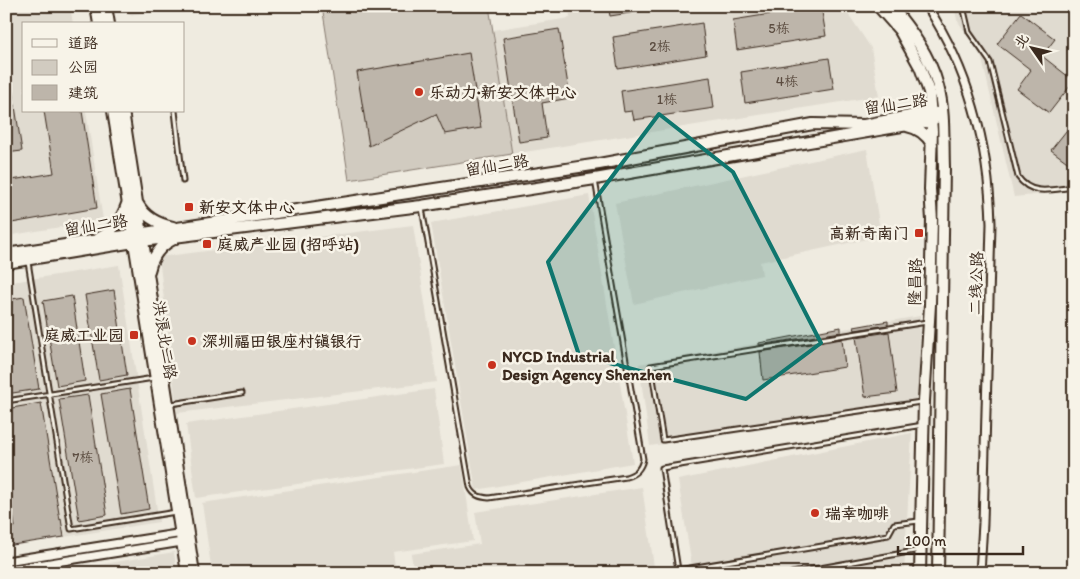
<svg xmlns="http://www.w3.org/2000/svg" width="1080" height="579" font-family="Itim,'LXGW WenKai TC',sans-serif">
	<rect width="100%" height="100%" fill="#efebe0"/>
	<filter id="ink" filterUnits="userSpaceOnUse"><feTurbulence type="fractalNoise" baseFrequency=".02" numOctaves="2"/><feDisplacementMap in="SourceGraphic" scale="10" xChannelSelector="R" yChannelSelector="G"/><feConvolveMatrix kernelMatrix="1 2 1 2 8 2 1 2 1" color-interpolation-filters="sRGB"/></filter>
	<g filter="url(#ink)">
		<!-- built -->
		<path fill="#e0dbd0" d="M6,6H70L73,24H24V111H86L103,220L6,236Z
			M128,6H186L129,15Z
			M569,6H843L871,48L879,96L512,154L493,30L570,18Z
			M954,6H1074V191L1014,197L981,55L957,20Z
			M867,149L881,236L760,262L762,275L634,304L615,203Z
			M589,195L633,463L476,490L431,223Z
			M413,225L437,382L177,413L159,257Z
			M119,265L159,522L6,546V283Z
			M920,316L919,406L650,446L639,364Z
			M434,389L444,464L196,498L186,424Z
			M912,433L904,573H693L678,480Z
			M462,465L473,541L393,552L396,573H212L202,503Z
			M642,487L655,573H414L411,554L480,544L475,512Z
			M174,552L177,573H52Z"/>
		<!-- green -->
		<path fill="#d1cbc0" stroke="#867a6f" d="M322,6H489L512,154L349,180Z"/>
		<!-- building -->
		<path fill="#bdb5aa" stroke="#3b2a1e" d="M608,6H649V10L610,16Z
			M821,6L826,36L737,50L733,20Z
			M1021,13L1055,39L1042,56L1074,81L1049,113L1017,89L1031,70L997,44Z
			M702,23L706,55L618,69L613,37Z
			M559,29L570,98L542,103L547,138L519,142L503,38Z
			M469,53L481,128L445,134L436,114L369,146L357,72Z
			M829,58L834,89L745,103L741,72Z
			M6,74H10L22,151L6,153Z
			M710,77L714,108L634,120L632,111L624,112L621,91Z
			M44,111H82L97,208L6,224V181L54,173Z
			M1074,121V167L1051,150Z
			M114,290L127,375L99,380L85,295Z
			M72,296L85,381L57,386L43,301Z
			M24,297L39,389L6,394V300Z
			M888,321V325L855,330L854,327Z
			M841,327V332L759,345V343Z
			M889,332L897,393L865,397L856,337Z
			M842,339L845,367L763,380L760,352Z
			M130,389L149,509L121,514L101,394Z
			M88,395L107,515L79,520L59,399Z
			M41,403L60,520L61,519L64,537L6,546V528L15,527L6,471V409Z"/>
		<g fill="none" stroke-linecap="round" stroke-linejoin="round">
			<!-- lane casing -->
			<g stroke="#3b2a1e" stroke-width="7">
				<path id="lane" d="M963,6L969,32L990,62L1018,177C1032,197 1053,189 1074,187
					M175,111L183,181
					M422,208L470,487C474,496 480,497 489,498L626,477C636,474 641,469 643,459L595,180
					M28,262L71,529L176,512
					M6,401L154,378
					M921,402L663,440L651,366L927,322
					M171,404L242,393
					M919,521L894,524L888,535L678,570L662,468L923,425
					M792,573L920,550"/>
			</g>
			<!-- street casing -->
			<g stroke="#3b2a1e" stroke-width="11">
				<path id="street" d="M927,6C969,71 989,146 991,224L983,523L980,573
					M6,561L183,533
					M6,570L182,542L185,539"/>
			</g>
			<!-- secondary casing -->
			<g stroke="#3b2a1e" stroke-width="14">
				<path id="secondary" d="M96,6L99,24
					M106,6L109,24
					M878,6L900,31L920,67L929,92L932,131L930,189L932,220L930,305L924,401L920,573
					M891,6C911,30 930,56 938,86C945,112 943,140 944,167L938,573
					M113,111L187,573
					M123,111L194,573
					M907,126C918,128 926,134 932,144
					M138,204C145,217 159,224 173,227
					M99,238C114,231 122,219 127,204
					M6,254L599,164L813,124L864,125L930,112L942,114
					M6,263L134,242L421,206L595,179L931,121L942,114
					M149,271C152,257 161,245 174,239"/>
			</g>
			<!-- lane -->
			<use href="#lane" stroke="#f7f3e8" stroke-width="3"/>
			<!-- street -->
			<use href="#street" stroke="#f7f3e8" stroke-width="7"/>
			<!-- secondary -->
			<use href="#secondary" stroke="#f7f3e8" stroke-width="10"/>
		</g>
	</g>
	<!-- marked area -->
	<path fill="#0f766e" fill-opacity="0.2" stroke="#0f766e" stroke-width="4" stroke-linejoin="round" d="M659,114L733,172L821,343L746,399L579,355L548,262Z"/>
	<!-- markers -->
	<g fill="#c8321e" stroke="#f7f3e8" stroke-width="2">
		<circle cx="419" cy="92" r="5"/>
		<rect x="184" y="202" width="10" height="10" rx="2.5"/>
		<rect x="914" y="228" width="10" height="10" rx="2.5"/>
		<rect x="202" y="239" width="10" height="10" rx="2.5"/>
		<rect x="129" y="330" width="10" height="10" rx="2.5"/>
		<circle cx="192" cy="341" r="5"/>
		<circle cx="492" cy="365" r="5"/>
		<circle cx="815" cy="513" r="5"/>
	</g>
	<g text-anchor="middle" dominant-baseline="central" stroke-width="5" stroke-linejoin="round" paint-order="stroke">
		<!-- number labels -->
		<g font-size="14" fill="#5c4d41">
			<text x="779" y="28">5栋</text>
			<text x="660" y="46">2栋</text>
			<text x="787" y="81">4栋</text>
			<text x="667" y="99">1栋</text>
			<text x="83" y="457">7栋</text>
		</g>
		<!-- poi labels -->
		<g font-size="16" font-weight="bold" fill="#3b2a1e" stroke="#f7f3e8" text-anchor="start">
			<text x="429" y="92">乐动力·新安文体中心</text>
			<text x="199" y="207">新安文体中心</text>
			<text x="909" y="233" text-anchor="end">高新奇南门</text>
			<text x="217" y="244">庭威产业园 (招呼站)</text>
			<text x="124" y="335" text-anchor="end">庭威工业园</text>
			<text x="202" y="341">深圳福田银座村镇银行</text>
			<text x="502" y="356">NYCD Industrial<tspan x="502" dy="18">Design Agency Shenzhen</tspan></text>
			<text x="825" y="513">瑞幸咖啡</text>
		</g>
		<!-- street labels -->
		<g font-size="16" fill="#3b2a1e" stroke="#f7f3e8">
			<text transform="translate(896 104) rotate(-8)">留仙二路</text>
			<text transform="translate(497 165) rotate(-9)">留仙二路</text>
			<text transform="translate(96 225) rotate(-9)">留仙二路</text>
			<text transform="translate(915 282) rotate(-89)">隆昌路</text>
			<text transform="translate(976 283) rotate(-88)">二线公路</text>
			<text transform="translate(165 340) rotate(81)">洪浪北二路</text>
		</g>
	</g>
	<!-- margin -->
	<rect width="1080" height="579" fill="none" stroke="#f7f3e8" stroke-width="25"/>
	<rect x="12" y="12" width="1055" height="554" fill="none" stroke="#3b2a1e" stroke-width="2" filter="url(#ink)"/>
	<!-- legend -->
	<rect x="22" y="22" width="162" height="90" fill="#f7f3e8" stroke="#aca397"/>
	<rect x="32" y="39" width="25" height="8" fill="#f7f3e8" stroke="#aca397"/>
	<text x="68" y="48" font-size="15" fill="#3b2a1e">道路</text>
	<rect x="32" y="60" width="25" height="15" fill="#d1cbc0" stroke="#aca397"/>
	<text x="68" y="72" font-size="15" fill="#3b2a1e">公园</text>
	<rect x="32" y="85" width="25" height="15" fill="#bdb5aa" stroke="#aca397"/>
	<text x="68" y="98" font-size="15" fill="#3b2a1e">建筑</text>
	<!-- north arrow -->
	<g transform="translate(1032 48) rotate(304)" stroke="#f7f3e8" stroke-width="4" paint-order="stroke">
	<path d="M0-4L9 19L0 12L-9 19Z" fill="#3b2a1e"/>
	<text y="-8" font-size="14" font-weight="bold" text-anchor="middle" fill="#3b2a1e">北</text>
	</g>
	<!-- scale -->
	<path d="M898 546v8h125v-8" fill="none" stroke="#3b2a1e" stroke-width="2.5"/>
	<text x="905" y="546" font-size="15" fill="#3b2a1e" stroke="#f7f3e8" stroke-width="4" paint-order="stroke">100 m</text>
</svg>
